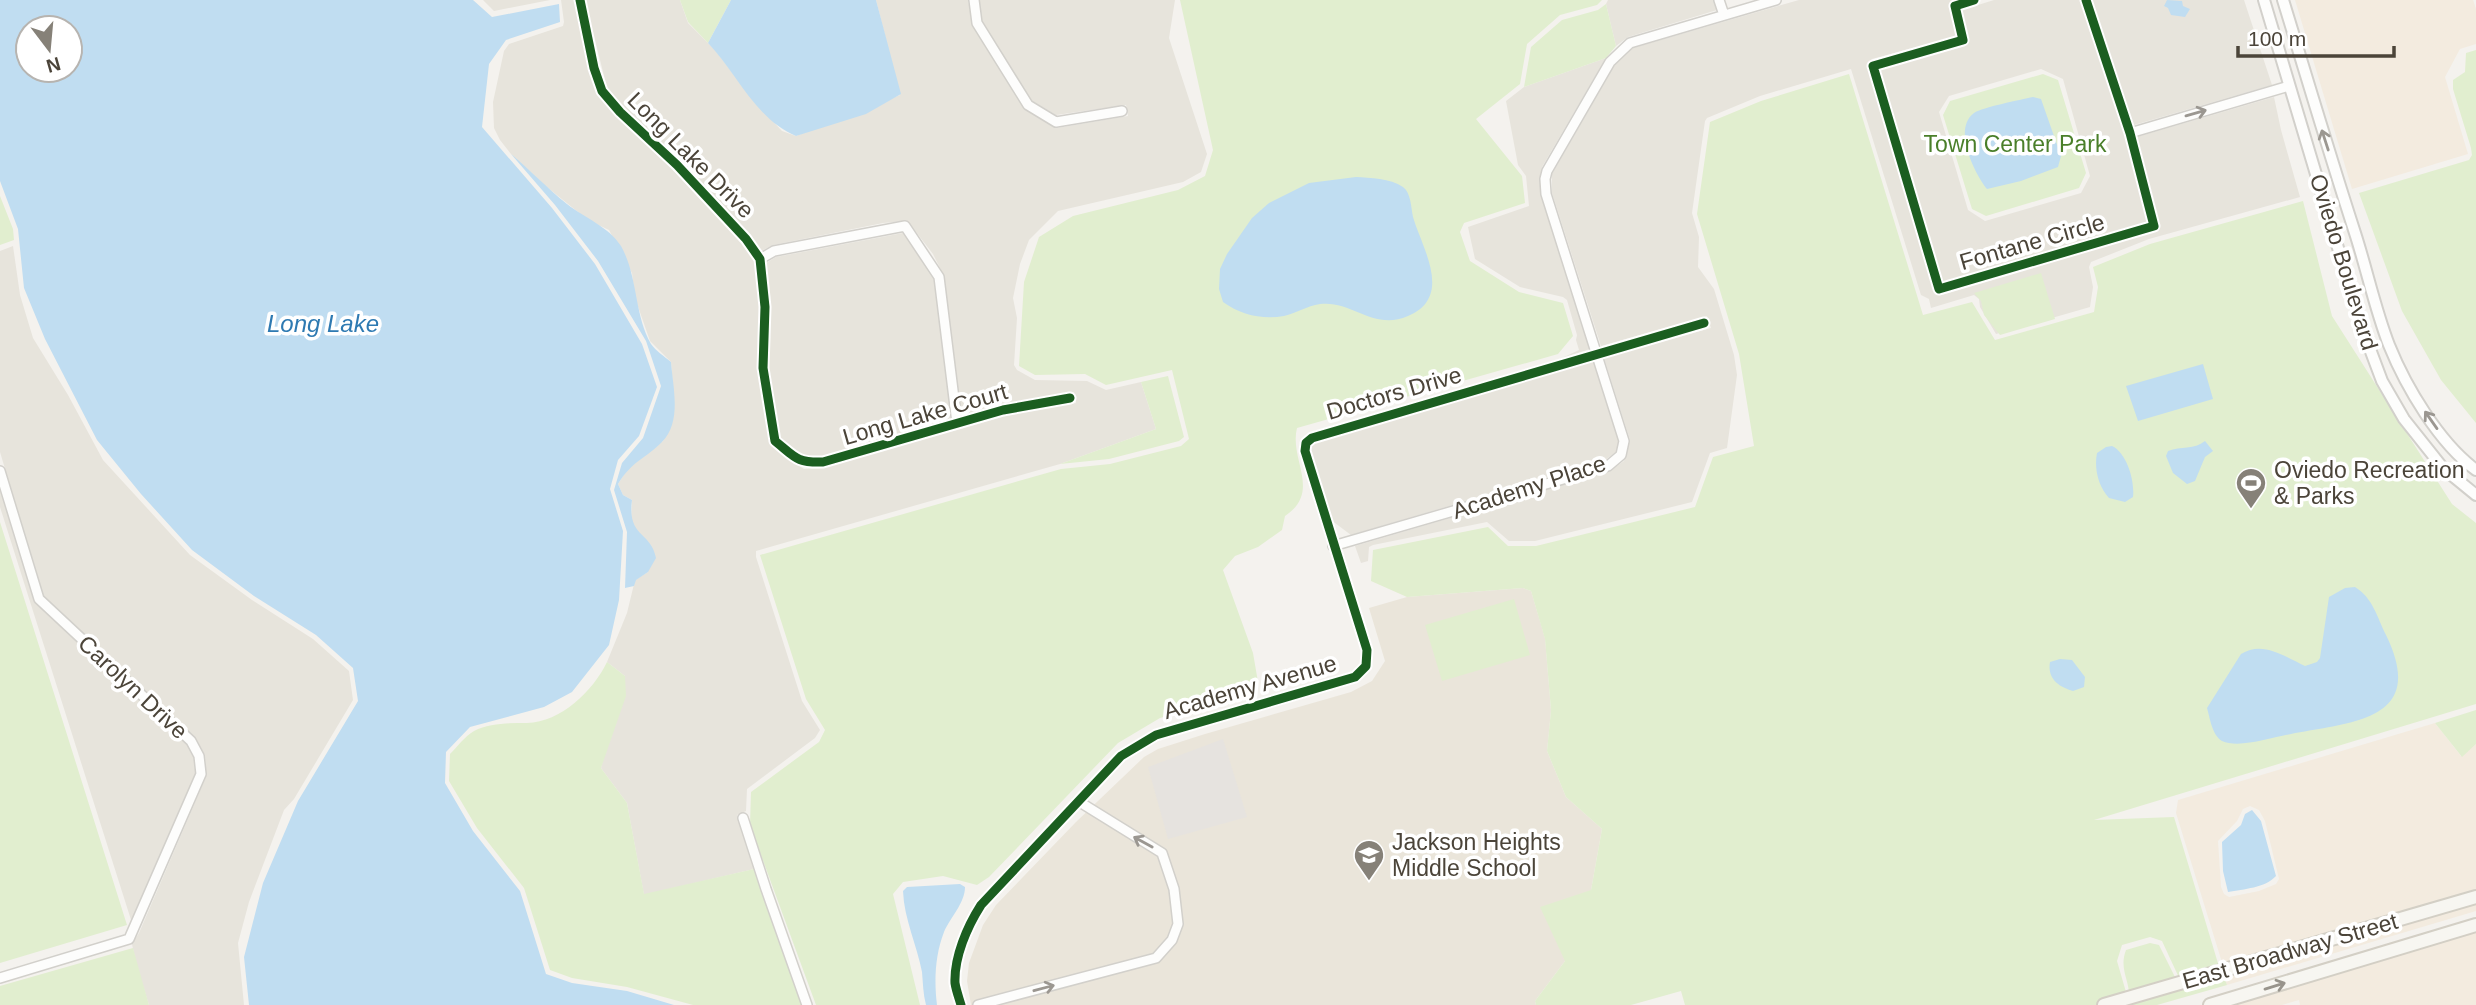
<svg xmlns="http://www.w3.org/2000/svg" width="2476" height="1005" font-family="Helvetica,sans-serif">
	<rect width="100%" height="100%" fill="#f4f2ee"/>
	<!-- residential -->
	<path fill="#e7e4dc" fill-rule="evenodd" d="M483,0H550L494,11Z
		M561,0H574L589,69L598,95L617,117L673,170L742,243L755,261L760,307L758,368L770,442L785,457L804,469L824,468L1005,416L1076,403L1074,392L1002,404L961,415L944,276L933,254L909,223L904,221L883,223L773,245L761,251L750,235L681,161L623,108L607,88L585,0H680L688,23L715,50L756,103L782,131L796,136L900,95L876,0H968L973,26L1024,108L1057,128L1128,116L1126,105L1056,115L1031,100L982,21L979,0H1175L1169,38L1207,154L1201,172L1183,182L1058,211L1029,240L1020,264L1013,298L1017,318L1014,365L1017,370L1035,380L1087,381L1106,390L1141,382L1156,429L1060,464L756,551V557L802,701L820,730L815,738L747,789L746,811L737,815L754,869L644,895L627,803L601,768L625,676L607,662L627,613L635,580L648,572L631,520L632,500L623,495L618,484L628,468L663,441L674,403L671,362L650,341L635,298L632,273L609,230L588,220L543,184L511,154L500,140L494,128L493,102L504,51L509,44L563,26L564,22Z
		M1608,0H1714L1717,10L1628,37L1616,46L1606,4Z
		M1799,0H1954L1950,7L1957,36L1872,59L1868,67L1934,291L1941,295L2155,232L2159,225L2137,137L2274,97L2281,130L2300,197L2149,239L2091,262L2089,267L2093,287L2090,307L1996,334L1980,307L1979,299L1974,295L1931,308L1929,299L1921,295L1851,69L1760,96L1707,118L1705,121L1692,213L1699,237L1698,267L1714,289L1734,355L1737,375L1727,448L1710,453L1692,502L1535,541H1509L1487,522L1373,545L1369,547L1368,561L1361,563L1355,546L1610,471L1624,461L1630,440L1604,358L1711,328L1707,316L1601,346L1552,193V174L1614,66L1633,48Z
		M1994,0H2080L2125,134L2147,222L1942,282L1880,70L1965,46L1968,39L1962,10ZM2041,69L2063,79L2090,176L2081,193L1985,221L1968,210L1939,112L1949,96Z
		M2091,0H2244L2272,85L2134,125Z
		M1606,58L1542,167L1540,177L1541,196L1590,349L1562,358L1579,350L1576,340L1577,335L1567,300L1563,297L1520,287L1475,259L1468,227L1529,206L1526,176L1518,165L1506,101L1524,87Z
		M903,233L934,278L951,418L822,456L804,457L780,438L768,368L771,307L766,263L776,257Z
		M13,246L20,295L33,338L68,395L103,460L190,555L252,600L313,639L349,671L353,700L294,799L284,810L249,902L238,943L244,1005H149L136,963L132,944L139,933L206,777L205,755L194,736L43,596L0,452V251Z
		M1594,361L1619,441L1616,452L1605,460L1351,535L1331,520L1310,450L1311,446L1315,443Z
		M0,489L35,603L187,745L194,758L196,773L132,923L0,507Z"/>
	<!-- commercial -->
	<path fill="#f3ebdf" fill-rule="evenodd" d="M2295,0H2473L2476,9V44L2460,49L2445,77L2468,154L2352,189Z
		M2435,723L2461,756L2476,744V911L2227,985L2223,974L2224,969L2176,813L2178,800ZM2250,806L2259,810L2265,821L2279,879L2276,884L2259,891L2229,897L2224,894L2221,887L2218,841L2237,821L2243,809Z
		M2476,924V1005H2300L2299,1000L2282,1005H2234L2231,996Z"/>
	<!-- education -->
	<path fill="#eae5da" d="M1523,588L1531,591L1545,638L1551,710L1547,751L1566,797L1602,829L1591,890L1565,961L1535,1001L1536,1005H971L967,981L969,963L983,925L996,905L1076,822L1144,757L1158,749L1205,734L1351,692L1372,681L1385,661L1369,608L1407,597Z"/>
	<!-- green -->
	<path fill="#e1eecf" d="M680,0H731L708,43L688,22Z
		M1180,0H1602L1597,5L1560,15L1527,44L1520,84L1476,119L1522,176L1525,203L1464,223L1460,232L1470,261L1519,292L1563,303L1573,336L1558,354L1297,428C1289,460 1322,491 1285,516L1282,530L1258,547L1235,556L1223,570L1253,653L1258,682L1244,694L1160,718L1118,743L989,877L977,885L943,876L903,882L893,894L920,1005H816L750,825L751,792L819,742L825,730L806,699L760,555L1061,469L1110,464L1181,446L1189,439L1172,370L1106,385L1085,374L1035,375L1019,366L1024,282L1039,237L1073,216L1178,190L1205,176L1213,150Z
		M1606,4L1616,46L1606,58L1524,87L1531,47L1562,20L1598,10Z
		M2476,50V423L2441,380L2402,311L2359,193L2469,160L2472,155L2471,148L2453,89V80L2465,72L2466,53Z
		M1849,74L1923,315L1972,302L1995,340L2094,312L2098,287L2093,267L2150,244L2303,201L2332,316L2452,504L2476,523V704L2094,820L2174,817L2220,970L2181,982L2162,941L2150,937L2122,945L2117,961L2126,992L2125,1002L2116,1005H1685L1681,991L1631,1005H1536L1535,1001L1565,961L1540,907L1591,890L1602,829L1566,797L1547,751L1551,710L1545,639L1531,591L1523,588L1407,597L1371,581L1373,550L1488,527L1508,546H1536L1695,507L1713,457L1754,446L1739,354L1697,214L1710,122L1761,101Z
		M2043,74L2058,80L2086,173L2079,188L1986,216L1972,209L1943,115L1950,101Z
		M0,196L13,229L14,240L0,245Z
		M2041,273L2055,319L2000,335L1984,315L1981,301L1974,293Z
		M1168,376L1184,437L1179,441L1109,459L1060,464L1156,429L1141,382Z
		M0,522L127,925L0,963Z
		M1514,599L1530,655L1442,681L1425,625Z
		M607,662L625,676L626,696L601,768L627,803L644,894L754,869L802,1005H693L627,987L572,978L550,970L524,888L477,828L449,781L450,754C457,747 465,736 474,731C490,723 510,723 527,723C561,722 593,691 607,662Z
		M2476,710V744L2462,757L2435,723Z
		M2150,943L2159,945L2180,987H2195L2223,974L2227,985L2157,1005H2129C2132,981 2118,971 2126,950Z
		M133,948L149,1005H0V986Z"/>
	<!-- parking -->
	<path fill="#e6e3df" d="M1223,739L1247,817L1168,839L1148,767Z"/>
	<!-- water -->
	<path fill="#c0ddf1" fill-rule="evenodd" d="M0,0H473L492,17L559,4L560,22L506,40L489,64L482,127L552,208L595,264L642,344L657,387L639,436L618,460L610,489L623,531L619,600L609,645L572,692L544,707L470,727L446,752L445,783L473,831L520,891L546,974L572,983L627,991L674,1005H249L244,957L263,883L298,801L358,701L353,668L316,635L254,596L192,550L141,494L97,440L45,339L24,288L18,229L0,181ZM28,28H70V70H28Z
		M731,0H876L901,94L866,114L796,136C756,120 736,72 708,43Z
		M2167,0L2182,1L2183,6L2190,9L2185,17L2171,15L2168,8L2164,6Z
		M2033,97L2041,99L2061,156L2058,167L2021,181L1987,189C1975,174 1952,129 1974,113C1983,107 2020,100 2033,97Z
		M511,154C530,170 547,188 567,204C586,219 608,226 621,246C638,276 634,314 651,344C656,351 664,356 671,362C673,388 682,421 662,442C645,459 632,461 618,484L623,495L632,500C627,538 651,531 656,558L648,572L636,580L634,586L625,588L627,532L614,490L622,463L643,438L661,386L646,341L598,261L555,205Z
		M1356,177C1370,178 1390,178 1403,187C1411,193 1411,207 1413,217C1422,248 1454,297 1408,316C1373,331 1352,300 1320,304C1307,306 1296,313 1284,316C1263,320 1241,315 1223,302L1219,289L1220,269L1227,254L1252,218L1269,203L1309,183Z
		M2203,364L2213,399L2138,421L2126,386Z
		M2205,441L2213,451L2205,457L2195,481L2187,484L2173,473L2166,456L2168,451C2181,446 2194,450 2205,441Z
		M2112,446C2127,453 2135,481 2133,497L2125,502L2109,498C2098,486 2094,468 2097,453L2106,447Z
		M2355,587C2373,598 2377,617 2386,635C2428,721 2352,722 2291,734C2273,737 2239,749 2222,741C2212,735 2210,718 2207,708L2241,654C2263,640 2285,657 2305,666L2317,662L2320,658L2329,597L2345,588Z
		M2060,659L2072,660L2085,677L2084,687L2073,691C2059,687 2047,679 2050,662Z
		M2252,810L2261,821L2276,876C2265,888 2244,889 2228,892L2223,871L2222,842L2241,825L2245,814Z
		M960,884L965,887C965,903 950,918 944,932C935,955 934,981 937,1005H926C923,994 923,983 922,972C917,945 904,919 903,891L907,887Z"/>
	<g fill="none" stroke-linecap="round" stroke-linejoin="round">
		<!-- minor casing -->
		<g stroke="#d2d0cb" stroke-width="12">
			<path id="minor" d="M580,0L594,68L602,91L620,112L677,165L746,239L760,259L765,307L763,368L775,441C795,457 796,463 823,462L1003,410L1070,398
				M974,0L977,23L1028,105L1056,122L1122,111
				M1719,0L1724,15
				M1974,0L1955,6L1963,40L1873,66L1939,289L2154,226L2130,133L2086,0
				M2130,133L2289,86
				M760,259L774,251L905,226L939,277L957,423
				M0,471L39,599L191,741L199,756L201,774L129,939L0,978
				M1333,546L1608,466L1621,455L1624,441L1546,194L1545,179L1547,171L1610,62L1630,43L1776,0
				M743,818L766,889L807,1005
				M961,1005C959,998 956,990 955,983C954,957 967,927 981,905L1121,756L1156,735L1355,677L1366,666L1367,650L1305,451L1306,443L1312,438L1704,323
				M978,1005L1156,958L1172,940L1178,924L1174,889L1162,853L1078,801"/>
		</g>
		<!-- tertiary casing -->
		<g stroke="#d2d0cb" stroke-width="14">
			<path id="tertiary" d="M2264,0L2361,325L2382,381L2404,419L2443,468L2476,495
				M2283,0C2307,78 2330,156 2355,233C2367,270 2375,309 2389,345C2406,387 2439,443 2476,470"/>
		</g>
		<!-- secondary casing -->
		<g stroke="#d3cfc5" stroke-width="16">
			<path id="secondary" d="M2104,1005L2476,897
				M2210,1005L2476,925"/>
		</g>
		<!-- minor -->
		<use href="#minor" stroke="#fdfdfc" stroke-width="9"/>
		<!-- tertiary -->
		<use href="#tertiary" stroke="#fdfdfc" stroke-width="10"/>
		<!-- secondary -->
		<use href="#secondary" stroke="#f7f6f1" stroke-width="12"/>
		<!-- cycleway casing -->
		<g stroke="#fff" stroke-width="13">
			<path id="cycleway" d="M580,0L594,68L602,91L620,112L677,165L746,239L760,259L765,307L763,368L775,441C795,457 796,463 823,462L1003,410L1070,398
				M1974,0L1955,6L1963,40L1873,66L1939,289L2154,226L2130,133L2086,0
				M961,1005C959,998 956,990 955,983C954,957 967,927 981,905L1121,756L1156,735L1355,677L1366,666L1367,650L1305,451L1306,443L1312,438L1704,323"/>
		</g>
		<!-- cycleway -->
		<use href="#cycleway" stroke="#1b5e20" stroke-width="9"/>
	</g>
	<!-- one-way arrows -->
	<defs><path id="oneway-shaft" d="M-6 0H5M1.5-3L5.5 0L1.5 3" fill="none" stroke-width="1.6" stroke-linecap="round" stroke-linejoin="round" transform="scale(1.75)"/></defs>
	<g stroke="#9b9791">
		<use href="#oneway-shaft" transform="translate(2196 113) rotate(-16)"/>
		<use href="#oneway-shaft" transform="translate(2325 140) rotate(-108)"/>
		<use href="#oneway-shaft" transform="translate(2431 420) rotate(-125)"/>
		<use href="#oneway-shaft" transform="translate(1143 842) rotate(-151)"/>
		<use href="#oneway-shaft" transform="translate(1044 988) rotate(-15)"/>
	</g>
	<use stroke="#98948c" href="#oneway-shaft" transform="translate(2275 986) rotate(-17)"/>
	<!-- icons -->
	<defs>
		<g id="stadium-pin" transform="scale(1.575)"><path d="M0 17L-7.5 6A9.5 9.5 0 1 1 7.5 6Z" fill="#868178" stroke="#fff"/><path d="M0-5a6.5 5 0 1 0 0 10a6.5 5 0 1 0 0-10ZM-3.5-1.8h7v3.6h-7Z" fill="#fff"/></g>
		<g id="school-pin" transform="scale(1.575)"><path d="M0 17L-7.5 6A9.5 9.5 0 1 1 7.5 6Z" fill="#868178" stroke="#fff"/><path d="M0-5L7-2L0 1L-7-2ZM-4 1L0 2.5L4 1V4Q0 6-4 4Z" fill="#fff"/></g>
	</defs>
	<g fill-rule="evenodd">
		<use href="#stadium-pin" x="2251" y="483"/>
		<use href="#school-pin" x="1369" y="855"/>
	</g>
	<g text-anchor="middle" dominant-baseline="central" stroke-width="7" stroke-linejoin="round" paint-order="stroke">
		<!-- park labels -->
		<g font-size="23" fill="#4a7f2a" stroke="#fff">
			<text x="2015" y="144">Town Center Park</text>
		</g>
		<!-- street labels -->
		<g font-size="23" fill="#4b4439" stroke="#fff">
			<text transform="translate(691 155) rotate(45)">Long Lake Drive</text>
			<text transform="translate(2032 242) rotate(-16)">Fontane Circle</text>
			<text transform="translate(2344 262) rotate(73)">Oviedo Boulevard</text>
			<text transform="translate(1394 393) rotate(-16)">Doctors Drive</text>
			<text transform="translate(925 414) rotate(-16)">Long Lake Court</text>
			<text transform="translate(1529 487) rotate(-18)">Academy Place</text>
			<text transform="translate(133 687) rotate(43)">Carolyn Drive</text>
			<text transform="translate(1250 687) rotate(-16)">Academy Avenue</text>
			<text transform="translate(2290 951) rotate(-16)">East Broadway Street</text>
		</g>
		<!-- poi labels -->
		<g font-size="23" fill="#4b4439" stroke="#fff" text-anchor="start">
			<text x="2274" y="470">Oviedo Recreation<tspan x="2274" dy="26">&amp; Parks</tspan></text>
			<text x="1392" y="842">Jackson Heights<tspan x="1392" dy="26">Middle School</tspan></text>
		</g>
		<!-- water labels -->
		<g font-size="24" font-style="italic" fill="#2e7ab2" stroke="#fff">
			<text x="323" y="323">Long Lake</text>
		</g>
	</g>
	<!-- north arrow -->
	<g transform="translate(49 49) rotate(164)"><circle r="33" fill="#ffffff" stroke="#b7b4b0" stroke-width="2"/>
	<path d="M0-5L12 26L0 18L-12 26Z" fill="#868178"/>
	<text y="-10" font-size="19" font-weight="bold" text-anchor="middle" fill="#4b4439">N</text>
	</g>
	<!-- scale -->
	<path d="M2238 46v10h156v-10" fill="none" stroke="#4b4439" stroke-width="3.5"/>
	<text x="2248" y="46" font-size="21" fill="#4b4439" stroke="#ffffff" stroke-width="5" paint-order="stroke">100 m</text>
</svg>
